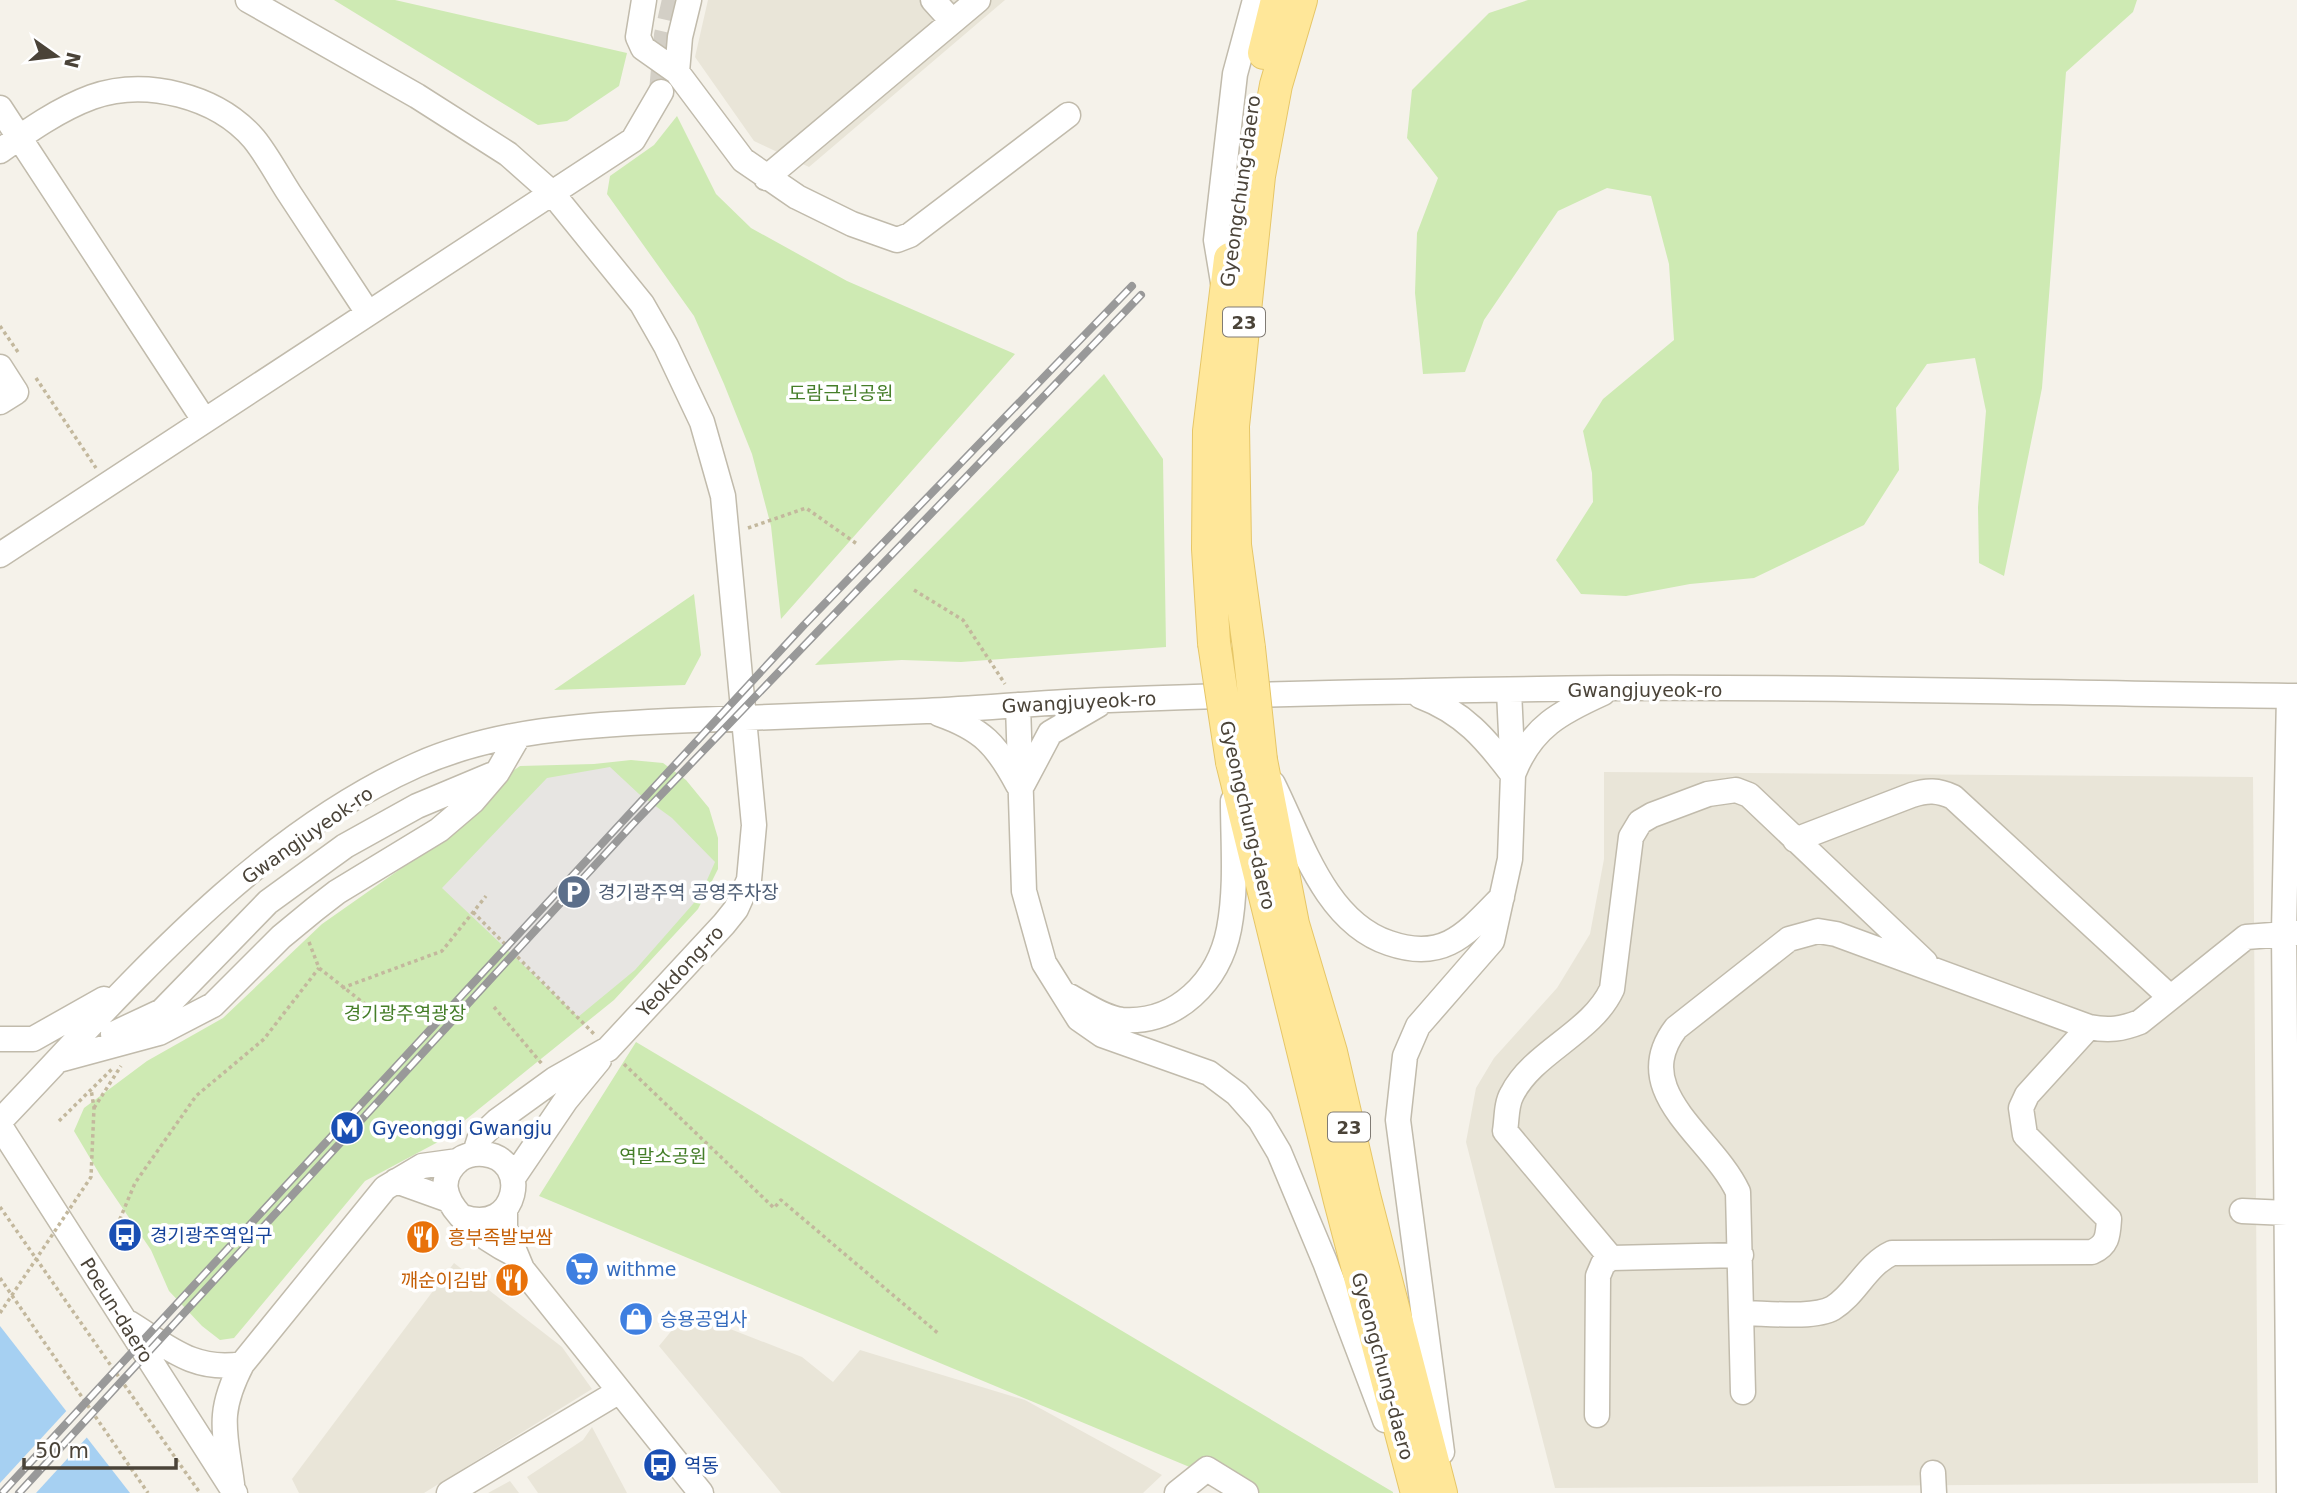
<svg xmlns="http://www.w3.org/2000/svg" width="2297" height="1493" font-family="'DejaVu Sans','Noto Sans KR',sans-serif">
	<rect width="100%" height="100%" fill="#f5f2ea"/>
	<!-- residential -->
	<path fill="#e9e5d8" d="M708,0H1005L809,167L754,141L695,57Z
		M1604,772L2253,777L2258,1483L1555,1488L1466,1142L1476,1088L1494,1058L1557,988L1590,934L1604,859Z
		M454,1263L562,1347L592,1389L424,1493H299L292,1479Z
		M687,1312L802,1357L833,1382L860,1350L1025,1400L1162,1475L1143,1493H781L659,1346Z
		M592,1427L627,1493H538L527,1477L583,1440Z
		M510,1481L519,1493H488Z"/>
	<!-- green -->
	<path fill="#ceeab3" d="M334,0H395L627,53L619,86L567,121L538,125Z
		M1528,0H2137L2133,12L2066,72L2042,388L2004,576L1979,563L1978,507L1986,411L1975,358L1927,364L1896,408L1899,470L1864,525L1754,578L1690,584L1626,596L1581,594L1556,560L1593,502L1592,473L1583,431L1603,399L1674,340L1669,264L1651,196L1607,188L1558,211L1484,320L1465,372L1423,374L1415,293L1417,233L1438,178L1407,138L1412,90L1489,13Z
		M677,116L716,194L751,228L847,281L1015,354L781,619L771,526L752,454L724,384L694,316L607,194L610,176L654,145Z
		M1104,374L1163,459L1166,647L961,662L902,660L815,665Z
		M694,594L701,655L685,685L554,690Z
		M631,760L663,763L686,780L709,808L718,838V869L698,909L614,1000L438,1142L365,1181L234,1338L220,1340L202,1326L169,1291L151,1250L100,1175L74,1131L84,1108L147,1061L223,1018L322,924L443,839L507,775L520,766L594,764Z
		M636,1042L1393,1492V1493H1252L539,1196Z"/>
	<!-- parking -->
	<path fill="#e7e5e2" d="M610,767L639,794L672,818L715,862L700,896L635,970L578,1017L442,888L547,778Z"/>
	<!-- water -->
	<path fill="#a6d0f2" d="M0,1326L130,1493H0Z"/>
	<!-- pier -->
	<path fill="#f5f2ea" d="M70,1407L90,1434L36,1493H0V1483Z"/>
	<g fill="none" stroke-linecap="round" stroke-linejoin="round">
		<!-- minor-tunnel -->
		<path stroke="#d3cfc6" stroke-width="24" stroke-dasharray="24 12" stroke-linecap="butt" d="M661,92L666,35L674,0"/>
		<!-- minor casing -->
		<g stroke="#c1bbac" stroke-width="27">
			<path id="minor" d="M248,0L417,96L508,154L552,193L642,304L666,346L702,422L723,496L754,825L749,880L736,909L724,924L608,1049L555,1079L497,1121L480,1137L475,1153
				M644,0L638,37L643,48L677,72L743,160L797,197L852,224L897,240L910,235L1068,115
				M933,0L952,21
				M677,72L680,37L689,0
				M0,108L204,420
				M0,151C28,131 59,109 92,97C146,78 217,96 254,139C267,155 278,176 289,193C315,233 342,273 368,313
				M766,178L978,0
				M1223,282L1216,240L1235,74L1255,0
				M0,367L16,392L0,402
				M0,555L633,140L661,92
				M1420,696C1463,712 1486,739 1513,775
				M1018,705L1024,891L1044,963L1079,1019L1102,1035L1209,1073L1237,1094L1260,1120L1279,1152L1325,1262L1385,1420
				M939,714C982,729 997,745 1018,785
				M1514,772C1532,727 1561,712 1603,693
				M1023,784L1050,733L1098,705
				M1273,784C1301,840 1325,922 1389,943C1444,962 1466,934 1502,897
				M1795,840L1912,795C1927,790 1938,790 1953,797L2170,997
				M1069,996C1084,1004 1104,1018 1122,1020C1177,1024 1219,981 1229,929C1237,887 1233,843 1233,801
				M113,1034L162,1011L268,902L345,846L417,806L491,775
				M0,1039H33L104,999
				M59,1060L159,1033L213,1005L281,937L315,909L337,892L439,830L473,801L497,773L519,735
				M0,1121C123,993 251,839 417,765C496,730 584,725 669,721C754,717 840,715 926,711C987,708 1048,702 1109,700C1276,693 1444,690 1611,688C1840,686 2069,694 2297,696
				M0,1126L235,1493
				M513,1178L566,1100L599,1060
				M396,1181L449,1200
				M505,1210V1228L522,1269L701,1493
				M2242,1211L2287,1213
				M463,1217C518,1236 532,1159 484,1154C475,1153 466,1155 459,1160C416,1196 487,1241 514,1254
				M1611,1258L1505,1131C1507,1119 1506,1104 1512,1094C1533,1052 1592,1033 1612,989L1631,837L1640,822L1652,815L1708,794L1736,790L1749,795L1925,962
				M1742,1313C1765,1313 1814,1319 1833,1308C1856,1294 1866,1265 1892,1253L2092,1252C2108,1245 2108,1235 2109,1219L2025,1135L2021,1108L2027,1095L2089,1027
				M129,1323C168,1347 194,1372 242,1364
				M1743,1392L1738,1192C1712,1136 1627,1092 1676,1028L1789,939L1818,931L1836,934L2089,1027C2109,1031 2122,1029 2140,1022L2246,937L2297,933
				M1597,1415L1598,1276L1603,1264L1611,1258L1741,1255
				M1442,1452L1398,1120L1405,1056L1418,1026L1492,941L1510,859L1513,775L1509,691
				M1933,1473L1934,1493
				M232,1484C225,1431 216,1414 242,1364L385,1188L422,1166L458,1161
				M449,1493L618,1392
				M1177,1493L1207,1469L1246,1493
				M2289,1493L2284,932L2289,696"/>
		</g>
		<!-- major casing -->
		<g stroke="#e6c667" stroke-width="34">
			<path id="major" d="M1264,53L1277,0
				M1214,643L1208,549L1209,431L1230,259
				M1249,648L1235,545L1233,426L1259,176L1276,85L1301,0
				M1261,760L1293,924L1331,1052L1364,1195L1441,1493
				M1232,762L1340,1201L1417,1493"/>
		</g>
		<!-- path -->
		<path stroke="#c3b89d" stroke-width="3.5" stroke-dasharray="3.5 3.5" stroke-linecap="butt" d="M0,326L18,352
			M36,378L96,468
			M748,528L806,508L857,544
			M914,590L963,620L1005,684
			M473,912L594,1034
			M309,942L319,968L389,1023
			M342,988L442,951L486,896
			M494,1007L542,1064
			M624,1064L774,1208L781,1200L939,1334
			M94,1108L121,1066
			M59,1121L112,1069
			M0,1207L200,1493
			M117,1226L135,1183L196,1096L264,1039L319,968
			M0,1278L148,1493"/>
		<!-- minor -->
		<use href="#minor" stroke="#fff" stroke-width="24"/>
		<!-- major -->
		<use href="#major" stroke="#ffe799" stroke-width="32"/>
		<!-- rail casing -->
		<g stroke="#999" stroke-width="8">
			<path id="rail" d="M2,1493L804,625L1132,286
				M19,1493L632,825L1141,295"/>
		</g>
		<!-- rail -->
		<use href="#rail" stroke="#fff" stroke-width="5" stroke-dasharray="16" stroke-linecap="butt"/>
		<!-- major-bridge casing -->
		<g stroke="#e6c667" stroke-width="34" stroke-linecap="butt">
			<path id="major-bridge" d="M1214,643L1232,762
				M1249,648L1261,760"/>
		</g>
		<!-- path-bridge -->
		<path stroke="#c3b89d" stroke-width="3.5" stroke-dasharray="3.5 3.5" stroke-linecap="butt" d="M0,1313L91,1177L94,1108L91,1089"/>
		<!-- major-bridge -->
		<use href="#major-bridge" stroke="#ffe799" stroke-width="32"/>
	</g>
	<!-- icons -->
	<defs>
		<g id="parking-disc" transform="scale(1.75)"><circle r="9.5" fill="#5c6f8a" stroke="#fff"/><path d="M-3.5-5.5H1a3.5 3.5 0 0 1 0 7H-1V5.5H-3.5ZM-1-3.4V-.6H.8a1.4 1.4 0 0 0 0-2.8Z" fill="#fff"/></g>
		<g id="metro-disc" transform="scale(1.75)"><circle r="9.5" fill="#1a4fb4" stroke="#fff"/><path d="M-5.5 5V-5H-3L0 0L3-5H5.5V5H3V-.5L0 4L-3-.5V5Z" fill="#fff"/></g>
		<g id="bus-disc" transform="scale(1.75)"><circle r="9.5" fill="#1a4fb4" stroke="#fff"/><path d="M-5-6H5V4H4V6H2V4H-2V6H-4V4H-5ZM-3.5-4V0h7V-4ZM-3.5 1.2v1.5H-2V1.2ZM2 1.2v1.5H3.5V1.2Z" fill="#fff"/></g>
		<g id="restaurant-disc" transform="scale(1.75)"><circle r="9.5" fill="#e8710a" stroke="#fff"/><path d="M-5-6h1v4h1v-4h1v4h1v-4h1v5L-1.5 .5V6h-2V.5L-5-1ZM5-6V6H3V1.5H1.5Q1.5-4 5-6Z" fill="#fff"/></g>
		<g id="supermarket-disc" transform="scale(1.75)"><circle r="9.5" fill="#3f7fe0" stroke="#fff"/><path d="M-6-5.5h2.5l.6 2H6L4.5 2H-2.5L-4.4-4H-6ZM-1.5 3.2a1.3 1.3 0 1 0 .1 0ZM3 3.2a1.3 1.3 0 1 0 .1 0Z" fill="#fff"/></g>
		<g id="shop-disc" transform="scale(1.75)"><circle r="9.5" fill="#3f7fe0" stroke="#fff"/><path d="M-5-2.5h2.3a2.7 3.5 0 0 1 5.4 0H5L5.5 6h-11ZM-1.5-2.5h3a1.5 2.3 0 0 0-3 0Z" fill="#fff"/></g>
	</defs>
	<g fill-rule="evenodd">
		<use href="#parking-disc" x="574" y="892"/>
		<use href="#metro-disc" x="347" y="1128"/>
		<use href="#bus-disc" x="125" y="1235"/>
		<use href="#restaurant-disc" x="423" y="1237"/>
		<use href="#supermarket-disc" x="582" y="1269"/>
		<use href="#restaurant-disc" x="512" y="1280"/>
		<use href="#shop-disc" x="636" y="1319"/>
		<use href="#bus-disc" x="660" y="1465"/>
	</g>
	<g text-anchor="middle" dominant-baseline="central" stroke-width="7" stroke-linejoin="round" paint-order="stroke">
		<!-- shield labels -->
		<g fill="#fff" stroke="#807b74" stroke-width="2">
			<rect x="1223" y="307.5" width="42" height="29" rx="5"/>
			<rect x="1328" y="1112.5" width="42" height="29" rx="5"/>
		</g>
		<g font-size="18" font-weight="bold" fill="#4a4338">
			<text x="1244" y="322">23</text>
			<text x="1349" y="1127">23</text>
		</g>
		<!-- street labels -->
		<g font-size="19" fill="#4a4338" stroke="#fff">
			<text transform="translate(1240 191) rotate(-82)">Gyeongchung-daero</text>
			<text x="1645" y="690">Gwangjuyeok-ro</text>
			<text transform="translate(1079 702) rotate(-3)">Gwangjuyeok-ro</text>
			<text transform="translate(1248 815) rotate(77)">Gyeongchung-daero</text>
			<text transform="translate(307 835) rotate(-35)">Gwangjuyeok-ro</text>
			<text transform="translate(680 971) rotate(-47)">Yeokdong-ro</text>
			<text transform="translate(117 1310) rotate(58)">Poeun-daero</text>
			<text transform="translate(1383 1366) rotate(75)">Gyeongchung-daero</text>
		</g>
		<!-- park labels -->
		<g font-size="19" fill="#457e29" stroke="#fff">
			<text x="841" y="393">도람근린공원</text>
			<text x="405" y="1013">경기광주역광장</text>
			<text x="663" y="1156">역말소공원</text>
		</g>
		<!-- service labels -->
		<g font-size="19" fill="#4e5e75" stroke="#fff" text-anchor="start">
			<text x="598" y="892">경기광주역 공영주차장</text>
		</g>
		<!-- transit labels -->
		<g font-size="19" fill="#164399" stroke="#fff" text-anchor="start">
			<text x="372" y="1128">Gyeonggi Gwangju</text>
			<text x="150" y="1235">경기광주역입구</text>
			<text x="684" y="1465">역동</text>
		</g>
		<!-- food labels -->
		<g font-size="19" fill="#c56008" stroke="#fff" text-anchor="start">
			<text x="448" y="1237">흥부족발보쌈</text>
			<text x="488" y="1280" text-anchor="end">깨순이김밥</text>
		</g>
		<!-- shop labels -->
		<g font-size="19" fill="#366cbe" stroke="#fff" text-anchor="start">
			<text x="606" y="1269">withme</text>
			<text x="660" y="1319">승용공업사</text>
		</g>
	</g>
	<!-- north arrow -->
	<g transform="translate(56 56) rotate(104)" stroke="#ffffff" stroke-width="5" paint-order="stroke">
	<path d="M0-5L12 26L0 18L-12 26Z" fill="#4a4338"/>
	<text y="-10" font-size="19" font-weight="bold" text-anchor="middle" fill="#4a4338">N</text>
	</g>
	<!-- scale -->
	<path d="M24 1458v10h152v-10" fill="none" stroke="#4a4338" stroke-width="3.5"/>
	<text x="35" y="1458" font-size="21" fill="#4a4338" stroke="#ffffff" stroke-width="5" paint-order="stroke">50 m</text>
</svg>
